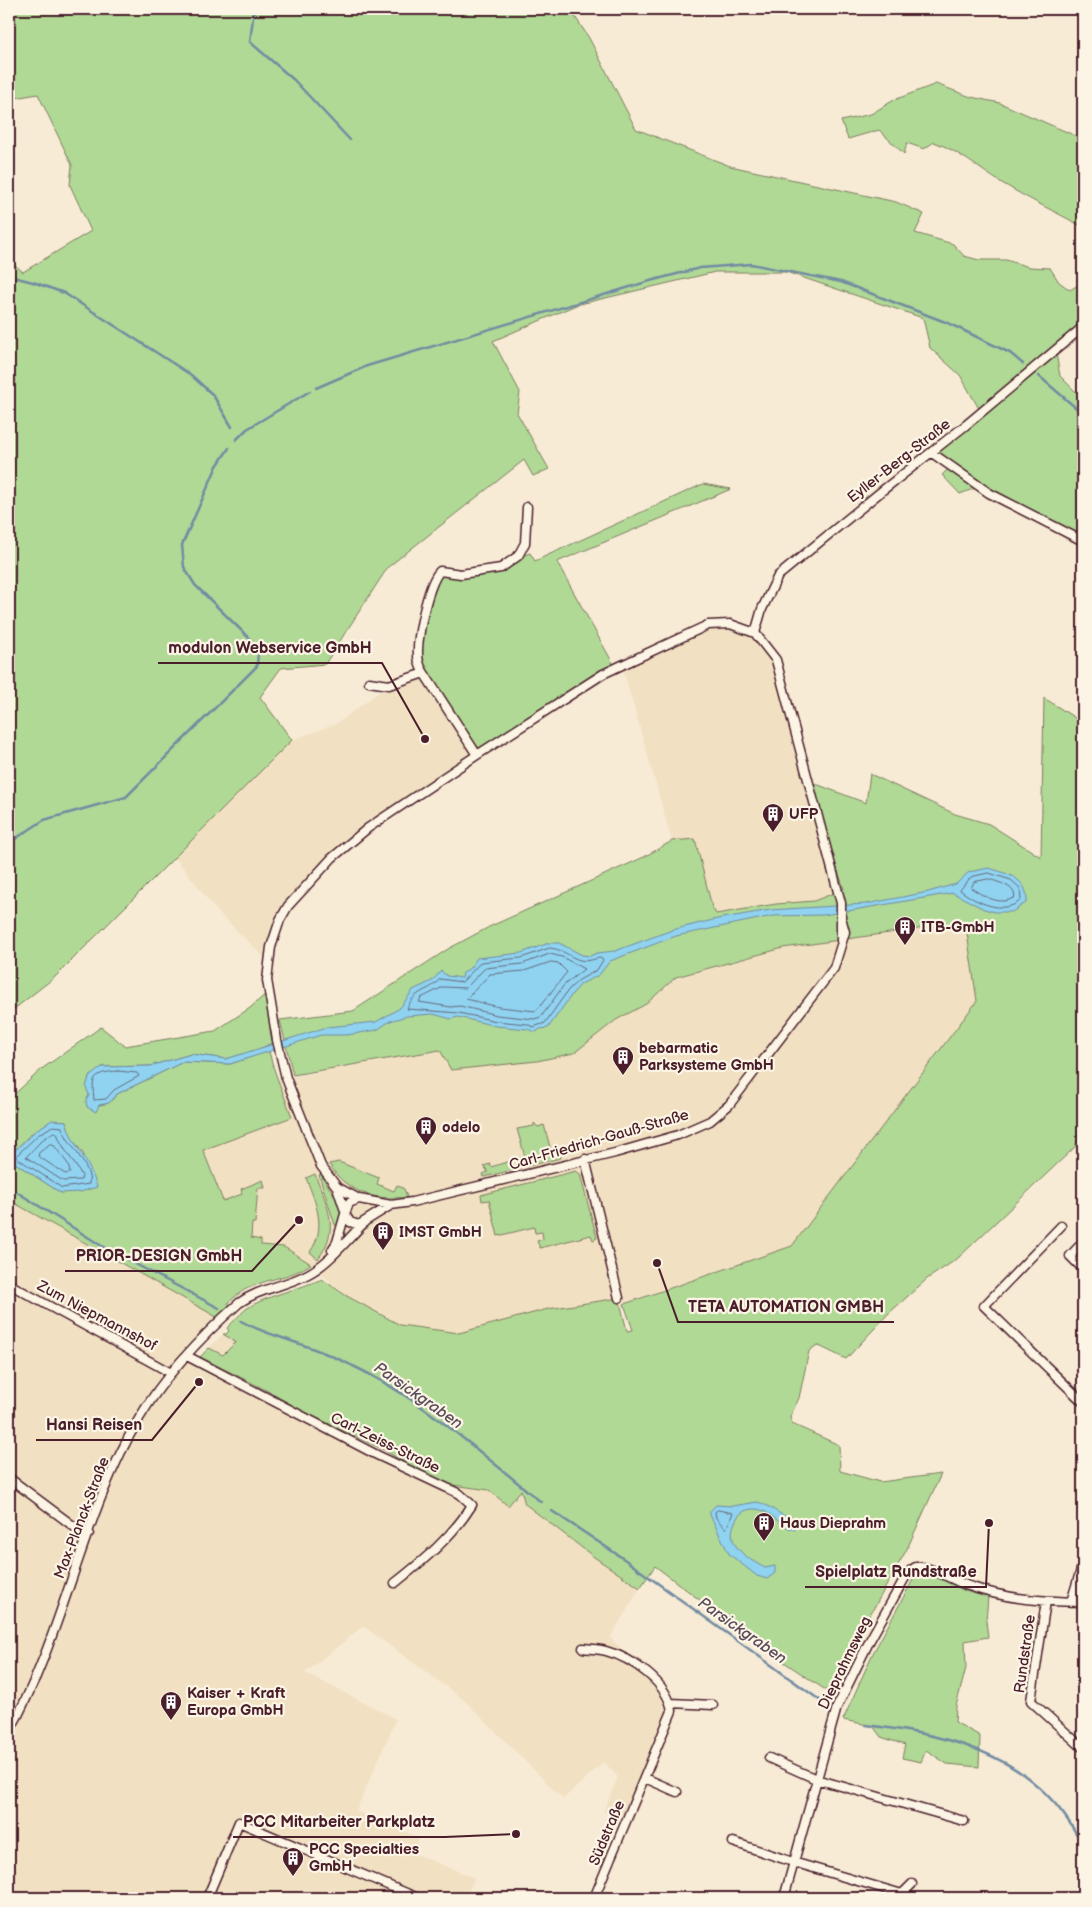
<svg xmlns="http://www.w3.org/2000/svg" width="1092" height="1907" font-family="'Balsamiq Sans',sans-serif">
	<rect width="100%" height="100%" fill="#f7ebd5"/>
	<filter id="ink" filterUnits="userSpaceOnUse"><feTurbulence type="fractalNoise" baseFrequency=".02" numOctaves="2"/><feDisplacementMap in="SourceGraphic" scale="10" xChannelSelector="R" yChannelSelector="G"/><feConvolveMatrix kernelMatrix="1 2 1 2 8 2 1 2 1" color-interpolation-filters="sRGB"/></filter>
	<g filter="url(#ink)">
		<!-- built -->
		<path fill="#f1e0c2" d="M730,624L755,633L776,660L837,891L814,901L776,904L716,915L712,907L695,839L672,841L622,665L708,625Z
			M424,673L477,755L368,828L288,906L269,962L216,910L175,857L292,740L336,724L389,685Z
			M946,925L966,926L977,1001L792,1246L620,1304L619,1298L459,1333L399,1325L345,1295L311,1264L284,1247L260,1245L251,1238L252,1223H255L258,1188L241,1189L242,1194L223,1202L203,1149L291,1117L279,1079L440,1050L574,1053L616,1020L646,1004L676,978L783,948Z
			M9,1200L222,1320L187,1356L439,1483L489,1490L508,1505L520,1490L526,1504L594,1557L640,1588L610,1638L625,1652L652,1670L667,1686L674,1697L676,1710L674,1723L630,1828L614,1822L616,1817L604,1811L618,1777L604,1762L563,1799L463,1699L363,1626L305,1673L396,1719L356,1811L419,1838L413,1853L474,1878L466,1898H9Z
			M223,1334L236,1341L223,1355L209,1348Z"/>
		<!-- green -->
		<path fill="#b0d995" stroke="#7d7c60" d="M9,9H570L589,38L636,129L730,166L896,202L924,214L915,233L953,244L964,256L979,260H1006L1029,267L1050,268L1059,282L1070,290L1078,285L1077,279L1083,280V329L1056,353L1060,376L1083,399V541L981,486L960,494L942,475L951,466L933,452L982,414L960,375L930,348L923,318L786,272H715L576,305L493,341L520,392L517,413L549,469L533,476L524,460L388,567L325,664L281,668L260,697L292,740L55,977L9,1013V260L23,272L91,231L70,185L72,165L38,94L9,99Z
			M936,84L971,97L1000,103L1083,139V227C1056,212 1028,199 1002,183C979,169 959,151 934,142L924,149L907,143L904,154L879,130L848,139L841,121L871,114L894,100Z
			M703,484L731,489L557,562L615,667L477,755L418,661L425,607L440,571C457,573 486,575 502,567C512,562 519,556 530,553L535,561Z
			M1044,698L1083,723V1099L1076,1146L957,1259L927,1279L888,1314L846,1359L817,1345L809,1351L799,1398L790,1417L792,1424L839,1445L840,1471L880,1482L941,1474L907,1549L853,1645L830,1693L781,1660L778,1654L772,1655L655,1566L640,1588L594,1557L525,1504L521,1490L508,1506L489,1490L439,1483L384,1450L302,1411L264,1389L200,1357L209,1348L223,1355L236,1342L223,1334H226L229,1331L227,1328C233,1322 239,1315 246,1309C264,1296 300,1289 322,1279L345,1295L400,1325L459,1333L548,1309L619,1298L627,1331L633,1330L624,1304L792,1246L977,1001L966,926L946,925L783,948L676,977L646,1004L616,1020L574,1053L537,1061L451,1070L440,1050L293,1075L280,1020L353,1011L448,949L489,927L644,857L672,841L695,839L712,907L716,914L776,904L814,901L844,889L808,781L866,803L870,774L955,814L989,824L1041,857Z
			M268,992L272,1043L255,1051L226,1059L191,1054L150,1066L102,1067L99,1105L109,1103L117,1094L183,1062L230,1064L269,1051C274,1074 284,1094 292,1117L203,1150L223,1201L242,1194L241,1189L263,1180L265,1188H258L255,1223H252L251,1238L261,1240V1245L284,1247L311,1264C290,1278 273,1277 251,1287C242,1290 235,1297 228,1303L233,1309L222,1320L9,1200V1159L61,1193L84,1155L70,1136L66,1121C40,1120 26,1139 9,1156V1099L43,1068L101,1027L125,1046L215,1031L250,1008Z
			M534,1123L538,1127L544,1125L552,1154L560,1152L561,1158L520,1168L518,1159L525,1157L517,1129L534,1126Z
			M510,1161L513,1170L484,1177L483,1174L488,1172L484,1166L490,1164L491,1167Z
			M339,1162L379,1178L377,1184L394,1191L397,1185L404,1189L407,1197C376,1201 346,1193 329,1164Z
			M576,1171L580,1174L597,1238L593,1240L591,1235L540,1248L537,1241L543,1239L542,1232L535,1233L534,1227L498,1236L489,1200L482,1201L481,1195Z
			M315,1174C327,1206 341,1228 318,1259L310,1252C327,1228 316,1203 306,1178Z
			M321,1174C331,1195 345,1198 340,1226L335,1225L319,1175Z
			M923,1571L968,1592L988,1597L986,1621L988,1637L965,1641L966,1668L956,1706L955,1722L980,1736L979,1767L947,1764L926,1750L921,1762L902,1758L905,1745L881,1737L873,1726L843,1720L872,1655L915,1576Z"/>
		<!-- water -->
		<path fill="#8fd3f1" stroke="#738ba2" d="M989,868C1008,874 1028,878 1027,902L1012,912H995L984,909L953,893L824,915L773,916L676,936L610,961L599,975L581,984L573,993L548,1028L540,1029L536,1032L527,1029L496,1026L458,1017L451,1019L433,1014L407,1016L390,1021L377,1030L347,1035H321L230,1064L183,1062L117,1094L109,1103L99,1105L96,1112L87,1107L86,1101L89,1095L86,1087L89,1077L102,1067L150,1066L191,1054L226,1059L327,1027L376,1022L400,1008L413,990L432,981L441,971L447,976L462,978L463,973L471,967L477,958L521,953L549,943H559L582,955L590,956L597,953L615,951L672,930L717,919L770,910L866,904L928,892L956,884L969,872Z
			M52,1120L66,1121C72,1146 90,1160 97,1187L80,1192L61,1193L9,1159V1156L35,1131Z
			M757,1502C772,1505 785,1522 800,1518L795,1530C781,1528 770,1509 755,1509C746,1509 740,1512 736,1520C723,1544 746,1558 765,1568L775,1566V1573L767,1579L757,1576L729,1554L710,1515V1511L716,1505L733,1506Z"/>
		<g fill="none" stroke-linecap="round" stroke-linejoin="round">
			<!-- shore -->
			<path stroke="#66677a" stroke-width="1" d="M989,873L1011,880L1020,888L1021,900C1004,916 975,902 960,890L971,877Z
				M989,879C999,883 1014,885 1015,897C1000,907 984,896 971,888L974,882Z
				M550,948C563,949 569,957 580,960C588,962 593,959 600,958L603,960L597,970L579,980L569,989L545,1023L533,1027L527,1024L496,1021L459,1013L407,1009C414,989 430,992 440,979L462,982L481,962L521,958Z
				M550,954L562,957L584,969L564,985L541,1017L534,1019L497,1015L460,1006L451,1007L419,1002L421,998L443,987L466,988L485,968L522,964Z
				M551,962L558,963L567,972L536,1011L499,1007L466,999L490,974L524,971Z
				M118,1071L137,1073L139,1076L114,1090L106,1099L94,1100C92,1078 91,1073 118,1071Z
				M53,1126L62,1127C67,1144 93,1167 89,1184L62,1188L17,1158V1155L38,1135Z
				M54,1132L57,1133C62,1149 75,1162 82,1176L81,1180L63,1181L26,1157L42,1140Z
				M50,1144H53L68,1164L70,1173L65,1174L38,1156L39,1153Z
				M718,1510L733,1513L726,1529L716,1518L715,1512Z"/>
			<!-- stream -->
			<path stroke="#738ba2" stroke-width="2.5" d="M254,9L250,42L294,80L350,140
				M9,276L33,282L64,293L191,375L213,395L232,427
				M1039,376L1083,414
				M316,388L367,366L650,281L700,268L751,264L841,282L948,323L1010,353L1023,364
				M236,440L247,429L310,391
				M9,843L44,820L126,797L257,666L258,652L249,638L195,585L184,567L182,545L217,466L229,448
				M9,1187L105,1248L219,1308
				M241,1321C259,1331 277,1336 297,1343C316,1349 335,1357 353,1366C421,1398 483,1455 541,1502
				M552,1511L624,1559L821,1701
				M866,1725C957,1736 1039,1757 1083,1846"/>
			<!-- street casing -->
			<g stroke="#4a1f2b" stroke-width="11">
				<path id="street" d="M932,453L989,493L1083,541
					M755,633L762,609L778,576L883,490L966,425L1083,327
					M424,673C422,670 420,666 419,662C414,646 428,582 440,571L461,574L501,568L518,556L525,543L527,507
					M369,682L389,685L424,673L477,755
					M585,1159L619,1298
					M337,1187L345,1211
					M359,1199L337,1187L321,1166L286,1078L277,1040L267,980L271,947L280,920L288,906L332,858L368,828L477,755L603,674L622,665L708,625L730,624L755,633L776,660L841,903V941
					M391,1205L359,1225L350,1222L345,1214L349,1203L359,1199L391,1205L412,1202L615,1153L678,1135L710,1121L729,1105L834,968L845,932L842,921
					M1061,1226L984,1306L1083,1402
					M1083,1242L1070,1256L1083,1269
					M332,1250L337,1242L345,1214
					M9,1284L171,1373
					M187,1356L377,1455L460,1494L472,1505C452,1537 424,1560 395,1583
					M9,1478L76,1528L89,1533
					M1046,1601L1031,1701L1083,1748
					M1071,1602L1083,1563
					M583,1648C590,1649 599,1649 606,1651C632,1658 668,1683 672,1711L594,1898
					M671,1703L713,1705
					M9,1732C65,1633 81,1515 140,1417C165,1375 202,1336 239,1303C260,1288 286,1286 308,1274C329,1263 346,1241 363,1224
					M769,1758L816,1779L964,1821
					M645,1778L677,1792
					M733,1842L793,1862L902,1894L912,1884
					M207,1898L239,1822L418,1898
					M784,1898L837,1707L870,1640L907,1574C909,1572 913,1568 916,1567C926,1564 955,1581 966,1585C1008,1600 1039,1601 1083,1602"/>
			</g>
			<!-- street -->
			<use href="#street" stroke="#fcf5e5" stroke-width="8"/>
		</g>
	</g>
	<!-- icons -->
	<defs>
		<g id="building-pin" transform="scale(1.125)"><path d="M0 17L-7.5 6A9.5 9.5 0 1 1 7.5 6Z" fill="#4a1f2b" stroke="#fcf5e5"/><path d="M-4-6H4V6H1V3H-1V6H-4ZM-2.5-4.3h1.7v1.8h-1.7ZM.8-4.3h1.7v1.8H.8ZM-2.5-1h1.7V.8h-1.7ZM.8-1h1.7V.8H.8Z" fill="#fff"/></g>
	</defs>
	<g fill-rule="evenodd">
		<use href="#building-pin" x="773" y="814"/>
		<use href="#building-pin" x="905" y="927"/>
		<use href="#building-pin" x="623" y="1057"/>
		<use href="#building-pin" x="426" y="1127"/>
		<use href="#building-pin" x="383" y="1232"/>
		<use href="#building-pin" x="764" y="1523"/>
		<use href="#building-pin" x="171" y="1702"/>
		<use href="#building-pin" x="293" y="1858"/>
	</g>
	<g text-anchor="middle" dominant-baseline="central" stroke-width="4.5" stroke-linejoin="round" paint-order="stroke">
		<!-- street labels -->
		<g font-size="15" fill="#4a1f2b" stroke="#fcf5e5">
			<text transform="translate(899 461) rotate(-38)">Eyller-Berg-Straße</text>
			<text transform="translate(599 1140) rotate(-16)">Carl-Friedrich-Gauß-Straße</text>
			<text transform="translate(97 1316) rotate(28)">Zum Niepmannshof</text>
			<text transform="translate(385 1443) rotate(26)">Carl-Zeiss-Straße</text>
			<text transform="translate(82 1518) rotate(-69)">Max-Planck-Straße</text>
			<text transform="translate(1025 1654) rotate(-82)">Rundstraße</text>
			<text transform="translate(845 1663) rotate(-64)">Dieprahmsweg</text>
			<text transform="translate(607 1833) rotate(-67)">Südstraße</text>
		</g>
		<!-- poi labels -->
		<g font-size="15" font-weight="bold" fill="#4a1f2b" stroke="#fcf5e5" text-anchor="start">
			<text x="789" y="814">UFP</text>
			<text x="921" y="927">ITB-GmbH</text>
			<text x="639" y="1048">bebarmatic<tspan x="639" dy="17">Parksysteme GmbH</tspan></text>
			<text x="442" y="1127">odelo</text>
			<text x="399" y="1232">IMST GmbH</text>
			<text x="780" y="1523">Haus Dieprahm</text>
			<text x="187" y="1693">Kaiser + Kraft<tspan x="187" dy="17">Europa GmbH</tspan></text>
			<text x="309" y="1849">PCC Specialties<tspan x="309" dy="17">GmbH</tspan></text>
		</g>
		<!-- water labels -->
		<g font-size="16" font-style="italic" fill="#5b4c5c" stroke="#fcf5e5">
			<text transform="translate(418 1396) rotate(35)">Parsickgraben</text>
			<text transform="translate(742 1631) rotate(35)">Parsickgraben</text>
		</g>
	</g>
	<!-- callouts -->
	<path fill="none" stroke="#4a1f2b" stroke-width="2" d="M425 739L382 663H158M299 1220L252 1271H65M657 1263L678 1322H894M199 1382L152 1440H36M989 1523L986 1587H805M516 1834L445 1837H233"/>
	<g fill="#4a1f2b" stroke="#fcf5e5" stroke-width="2">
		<circle cx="425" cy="739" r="5"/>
		<circle cx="299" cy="1220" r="5"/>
		<circle cx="657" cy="1263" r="5"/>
		<circle cx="199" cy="1382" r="5"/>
		<circle cx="989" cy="1523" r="5"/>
		<circle cx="516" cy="1834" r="5"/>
	</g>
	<g font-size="16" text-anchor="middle" font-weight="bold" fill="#4a1f2b" stroke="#fcf5e5" stroke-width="4.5" stroke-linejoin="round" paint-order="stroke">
		<text x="270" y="653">modulon Webservice GmbH</text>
		<text x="159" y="1261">PRIOR-DESIGN GmbH</text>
		<text x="786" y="1312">TETA AUTOMATION GMBH</text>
		<text x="94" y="1430">Hansi Reisen</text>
		<text x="896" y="1577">Spielplatz Rundstraße</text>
		<text x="339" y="1827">PCC Mitarbeiter Parkplatz</text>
	</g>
	<!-- margin -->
	<rect width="1092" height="1907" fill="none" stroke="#fcf5e5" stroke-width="30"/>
	<rect x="15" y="15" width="1062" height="1877" fill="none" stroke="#4a1f2b" stroke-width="2" filter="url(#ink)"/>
</svg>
